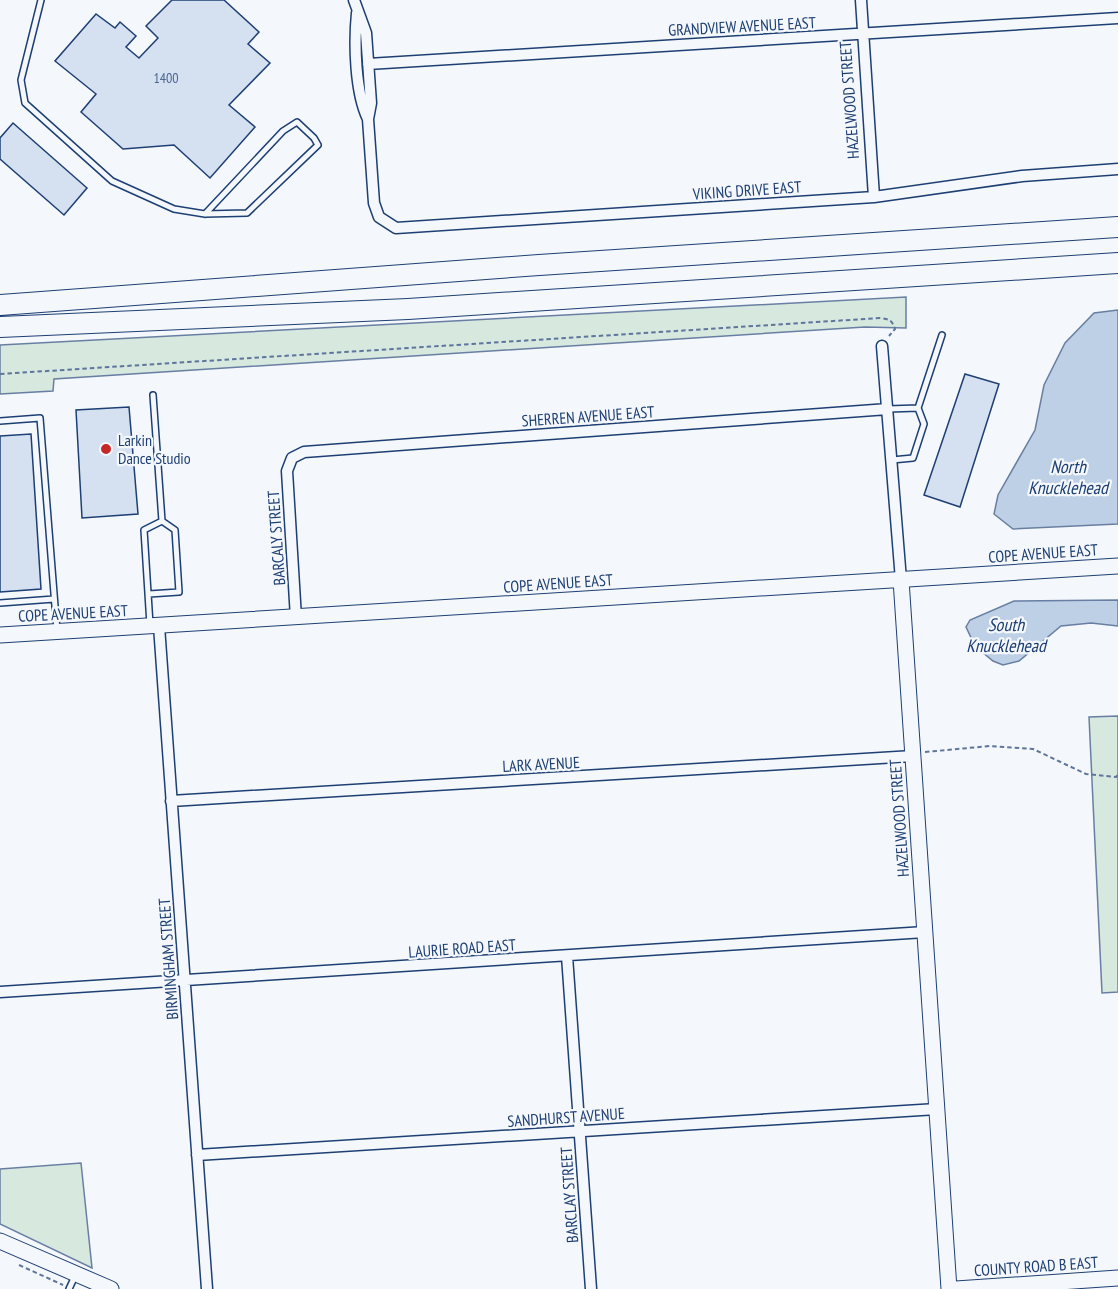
<svg xmlns="http://www.w3.org/2000/svg" width="1118" height="1289" font-family="'PT Sans Narrow',sans-serif">
	<rect width="100%" height="100%" fill="#f4f7fb"/>
	<!-- green -->
	<path fill="#d7e8df" stroke="#687fa3" stroke-width="1.5" d="M906,297V328L865,327L54,379L53,391L0,394V345Z
		M1118,716V992L1102,993L1089,717Z
		M81,1163L92,1268L0,1224V1169Z"/>
	<!-- water -->
	<path fill="#bed0e5" stroke="#687fa3" stroke-width="1.5" d="M1118,310V524L1013,529L994,514L998,495L1035,430L1044,385L1065,343L1094,313Z
		M1118,600V626L1091,623L1061,626L1019,661L1003,665L993,661L975,646L966,627L970,620L1014,601Z"/>
	<!-- building -->
	<path fill="#d5e0f0" stroke="#1d3f73" stroke-width="1.5" d="M172,0H224L259,32L248,44L270,63L229,105L255,127L210,178L174,145L123,149L81,112L96,94L55,61L96,14L115,28L120,22L136,36L126,47L139,58L158,38L146,26Z
		M13,123L87,188L64,215L0,159V138Z
		M965,374L999,384L960,507L924,495Z
		M129,407L138,514L82,518L76,410Z
		M31,434L41,589L0,592V436Z"/>
	<g fill="none" stroke-linecap="round" stroke-linejoin="round">
		<!-- lane casing -->
		<g stroke="#1d3f73" stroke-width="8">
			<path id="lane" d="M41,0L21,80L25,103L112,181L174,209L205,214L247,213L318,145L314,138L297,122L283,131L205,214
				M153,395L162,521
				M888,409L918,408
				M0,421L40,418L57,631
				M892,460L913,458L924,424L918,408L942,335
				M149,594L179,592L175,530L162,521
				M0,603L54,599
				M150,625L144,530L162,521
				M69,1289L75,1276"/>
		</g>
		<!-- street casing -->
		<g stroke="#1d3f73" stroke-width="13">
			<path id="street" d="M354,0L366,33L371,103L368,119L374,203L379,217L396,228L874,197L1022,176L1118,169
				M861,0L874,197
				M357,13C354,43 355,92 368,119
				M368,64L1118,18
				M882,346L901,580
				M296,618L287,471L292,458L304,452L888,409
				M159,626L207,1289
				M171,801L913,756
				M567,956L591,1289
				M0,992L925,932
				M197,1155L937,1109"/>
		</g>
		<!-- secondary casing -->
		<g stroke="#1d3f73" stroke-width="17">
			<path id="secondary" d="M901,580L949,1289
				M0,635L1118,566
				M0,1241L111,1289
				M956,1289L1118,1278"/>
		</g>
		<!-- highway casing -->
		<g stroke="#1d3f73" stroke-width="22">
			<path id="highway" d="M0,305L539,265L1118,227
				M0,327L408,309L1118,263"/>
		</g>
		<!-- path -->
		<path stroke="#5e769c" stroke-width="2" stroke-dasharray="4.5 3" stroke-linecap="butt" d="M0,374L880,318C889,319 892,320 895,329L889,336
			M925,752L990,746L1033,749L1086,774L1116,777L1118,775
			M19,1265L63,1285"/>
		<!-- lane -->
		<use href="#lane" stroke="#f4f7fb" stroke-width="5"/>
		<!-- street -->
		<use href="#street" stroke="#f4f7fb" stroke-width="10"/>
		<!-- secondary -->
		<use href="#secondary" stroke="#f4f7fb" stroke-width="15"/>
		<!-- highway -->
		<use href="#highway" stroke="#f4f7fb" stroke-width="20"/>
	</g>
	<!-- markers -->
	<circle fill="#c62828" stroke="#f4f7fb" stroke-width="2" cx="106" cy="449" r="6"/>
	<g text-anchor="middle" dominant-baseline="central" stroke-width="4.5" stroke-linejoin="round" paint-order="stroke">
		<!-- number labels -->
		<g font-size="14" fill="#4b6792">
			<text x="166" y="78">1400</text>
		</g>
		<!-- street labels -->
		<g font-size="16" fill="#1d3f73" stroke="#f4f7fb">
			<text transform="translate(742 26) rotate(-3)">GRANDVIEW AVENUE EAST</text>
			<text transform="translate(849 100) rotate(-94)">HAZELWOOD STREET</text>
			<text transform="translate(747 190) rotate(-4)">VIKING DRIVE EAST</text>
			<text transform="translate(588 416) rotate(-4)">SHERREN AVENUE EAST</text>
			<text transform="translate(276 538) rotate(-94)">BARCALY STREET</text>
			<text transform="translate(1043 553) rotate(-4)">COPE AVENUE EAST</text>
			<text transform="translate(558 583) rotate(-4)">COPE AVENUE EAST</text>
			<text transform="translate(73 613) rotate(-3)">COPE AVENUE EAST</text>
			<text transform="translate(541 764) rotate(-3)">LARK AVENUE</text>
			<text transform="translate(899 818) rotate(-94)">HAZELWOOD STREET</text>
			<text transform="translate(462 948) rotate(-4)">LAURIE ROAD EAST</text>
			<text transform="translate(168 959) rotate(-94)">BIRMINGHAM STREET</text>
			<text transform="translate(566 1117) rotate(-4)">SANDHURST AVENUE</text>
			<text transform="translate(569 1195) rotate(-94)">BARCLAY STREET</text>
			<text transform="translate(1036 1266) rotate(-4)">COUNTY ROAD B EAST</text>
		</g>
		<!-- poi labels -->
		<g font-size="16" fill="#1d3f73" stroke="#f4f7fb" text-anchor="start">
			<text x="118" y="440">Larkin<tspan x="118" dy="18">Dance Studio</tspan></text>
		</g>
		<!-- water labels -->
		<g font-size="18" font-style="italic" fill="#1d3f73" stroke="#f4f7fb">
			<text x="1068" y="466">North<tspan x="1068" dy="21">Knucklehead</tspan></text>
			<text x="1006" y="624">South<tspan x="1006" dy="21">Knucklehead</tspan></text>
		</g>
	</g>
</svg>
